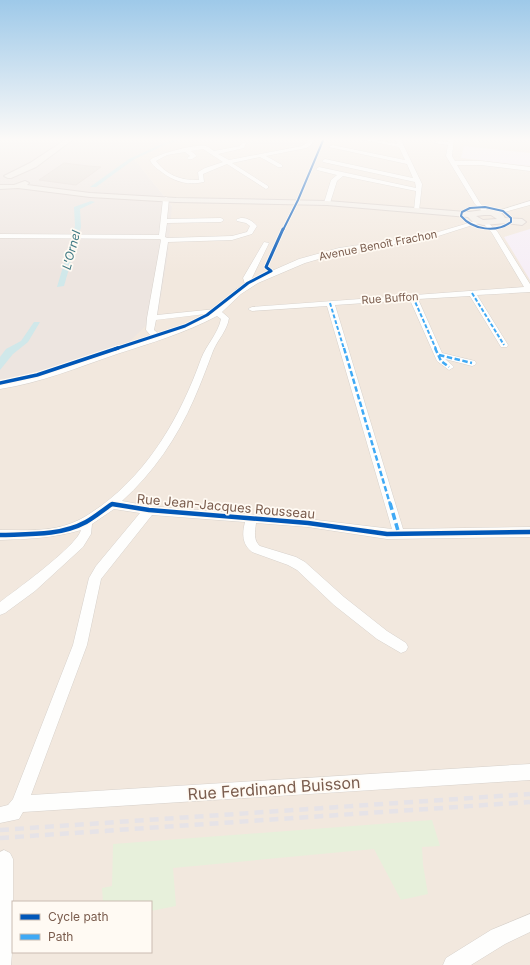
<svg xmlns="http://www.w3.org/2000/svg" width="530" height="965" font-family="Inter,sans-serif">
	<rect width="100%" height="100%" fill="#f9f5f0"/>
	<!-- residential -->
	<path fill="#f2e8de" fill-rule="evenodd" d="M316,138H530V965H0V380L19,377L172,206L133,158L182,139L312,148ZM13,902H151V952H13Z"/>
	<!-- industrial -->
	<path fill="#ede5e0" d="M0,138H316L312,148L182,139L134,159L172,206L168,253L158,314L127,344L19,377L0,380Z"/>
	<!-- education -->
	<path fill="#f6eef6" d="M464,146L530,153V166L461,158Z
		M530,229V280L504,237Z"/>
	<!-- green -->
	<path fill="#e7f0db" d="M432,820L440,846L422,847L423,865L428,894L401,900L374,849L173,868L176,906L151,911V902H103L102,888L112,886L113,844Z"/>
	<!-- water -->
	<path fill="#d0e8ea" d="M179,138H184L164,145L133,160L96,187H90L129,159L160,145Z
		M91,201L95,202L80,209L81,227L64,286L57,287L75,226L74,207Z
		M34,322H40L28,342L13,354L0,370V357L6,349L21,341Z"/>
	<!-- building -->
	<path fill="#e6ded7" stroke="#e2d8d2" d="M64,163L88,166L101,167L76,185L39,180Z"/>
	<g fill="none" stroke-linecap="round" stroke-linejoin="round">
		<!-- minor casing -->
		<g stroke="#d7d1cb" stroke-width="1">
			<path id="minor" d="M308,138H314L311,145L306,148L266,156L282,165V167H278L260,157L232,163L268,186V188L266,189L227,164L203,174L204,182C186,186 173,181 159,170C155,167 152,165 150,160C157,154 198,143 206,146C209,147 212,150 214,151L240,146L242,143H246L244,148L218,154L229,160L302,146L307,143ZM203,149L223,162L205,168L198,172L199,180C182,181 166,175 156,161L167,155L185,152L190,156L187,158L188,159H192L197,156L191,151Z
				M354,138H366L397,144L394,138H400L422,184L419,211L414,210L416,191L343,176L337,181L330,203L325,204L324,203L331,180L337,175L317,170L316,169L319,167L416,188L415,182L323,162L322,161L325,159L413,178L407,164L329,147L332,145L405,160L399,147Z
				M448,138H454L452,156L455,161H481L530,167V171L481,165H457L480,203L489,212L484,213L475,204L446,156L448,145L434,143L437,141L448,142Z
				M526,138H530V140L527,139Z
				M166,197L169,199L167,219L221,218L224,220L221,222L167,223L165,237L167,238L232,236L247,232L250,226L246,223L237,221L236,220C243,215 252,220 257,226L252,234L232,240L168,242L157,315L216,309L235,290L245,284L243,278L264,242L269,243L251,280L299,259L339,248L428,235L479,220L482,222L429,239L343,252L305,263L258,283L241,294L222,312L229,318C227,331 218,339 213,351C207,367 201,383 194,399C177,438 153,473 122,501L149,506L308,519L392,529L327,306L252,311L248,309L252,307L524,287L492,233L483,223L486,221L497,231L530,284V292L477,295L508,345L507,347H501L470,296L418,299L442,353L475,361L476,363L475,365L472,366L445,359L454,367L449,370L437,361L410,300L335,305L403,529L530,527V537L387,539L308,527L256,523C255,532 253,540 260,546L296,557L305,562L344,597L387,631L406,643L408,647L406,651L401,653L377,639L334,605L297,570L288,565L252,552C242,544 242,534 245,522L152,515L101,579L87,645L31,795L530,764V780L23,812L19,819L0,823V807L8,805L13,799L73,645L89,578L96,566L140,513L114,509L92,524L91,534L83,547L35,591L5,613L0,615V602C16,590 77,546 81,530C54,538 28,539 0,540V530C24,530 50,532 72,523C83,519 92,512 101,506C150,470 181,415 201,359C206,345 218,334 221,319L217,316C185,333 151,343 117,354C79,367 40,383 0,389V383L54,370L152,337L146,330L147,318L161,240L160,239L0,238V234L159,235L163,199ZM206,314L188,324L159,334L154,330L156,320Z
				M530,201V205L494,215L491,213Z
				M4,850L10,853L13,859V940L11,965H0V852Z
				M530,914V932L505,944L471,965H443L446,958L491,930Z"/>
		</g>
		<!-- major casing -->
		<g stroke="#dad1cc" stroke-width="2">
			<path id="major" d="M68,138H75L36,167L11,178H8L4,176L30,163Z
				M25,181L29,183L27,185L90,193L176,198L327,201L466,212C477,212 499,204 505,218L522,219L526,222L522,225L507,223L483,225L473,222L468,217L327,205L176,202L90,197L18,188L0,189V185H14ZM484,215H491L497,219L483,220L476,216Z"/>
		</g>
		<!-- minor -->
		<use href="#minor" fill="#fefefd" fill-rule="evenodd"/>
		<!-- major -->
		<use href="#major" fill="#f3eee8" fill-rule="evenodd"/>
		<!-- rail -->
		<path stroke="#e6e3e7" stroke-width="4.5" stroke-dasharray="9 6" stroke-linecap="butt" d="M0,830L530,794
			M0,838L530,802"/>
		<!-- quiet-far2 -->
		<path stroke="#3fa9f5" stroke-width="2" stroke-dasharray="4 2" stroke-linecap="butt" d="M472,293L504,345
			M413,297L436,349
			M330,303L344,349"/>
		<!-- quiet-far1 -->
		<path stroke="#3fa9f5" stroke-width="2.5" stroke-dasharray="5.5 2.5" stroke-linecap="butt" d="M344,348L390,504
			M435,348L441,361L449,367
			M439,355L472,363"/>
		<!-- quiet -->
		<path stroke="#3fa9f5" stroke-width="3.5" stroke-dasharray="7 3.5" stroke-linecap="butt" d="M390,503L399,534"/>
		<!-- cycleway-far3 casing -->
		<g stroke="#fffaf3" stroke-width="3.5">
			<path id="cycleway-far3" d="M485,207L503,211L511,218V222C496,233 473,230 461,216L462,212L470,208Z
				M283,230L298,200L324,138"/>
		</g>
		<!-- cycleway-far2 casing -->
		<g stroke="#fffaf3" stroke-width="4.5">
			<path id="cycleway-far2" d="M115,349L185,326L207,315L248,283L271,271L266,267L283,229"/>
		</g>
		<!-- cycleway-far1 casing -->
		<g stroke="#fffaf3" stroke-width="6">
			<path id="cycleway-far1" d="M0,383L37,375L118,348"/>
		</g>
		<!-- cycleway casing -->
		<g stroke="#fffaf3" stroke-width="7">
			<path id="cycleway" d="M0,535C29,534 60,536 86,522C95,517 103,510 112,504L149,510L308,523L387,534L530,532"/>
		</g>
		<!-- cycleway-far3 -->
		<use href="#cycleway-far3" stroke="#0057b8" stroke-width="2"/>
		<!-- cycleway-far2 -->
		<use href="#cycleway-far2" stroke="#0057b8" stroke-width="3"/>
		<!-- cycleway-far1 -->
		<use href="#cycleway-far1" stroke="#0057b8" stroke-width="3.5"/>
		<!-- cycleway -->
		<use href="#cycleway" stroke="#0057b8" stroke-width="4.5"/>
	</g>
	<!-- sky -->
	<linearGradient id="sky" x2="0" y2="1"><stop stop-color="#9ec9e9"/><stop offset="0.51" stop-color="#fcfaf8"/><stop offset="1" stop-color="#fcfaf8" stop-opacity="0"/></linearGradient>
	<rect width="530" height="273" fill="url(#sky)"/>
	<g text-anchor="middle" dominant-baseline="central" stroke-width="3.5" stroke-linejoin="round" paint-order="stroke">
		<!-- far-street labels -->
		<g font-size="11" fill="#7a5c4d" stroke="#fffaf3">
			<text transform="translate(378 245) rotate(-11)">Avenue Benoît Frachon</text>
			<text transform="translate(390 298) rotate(-4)">Rue Buffon</text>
		</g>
		<!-- far-water labels -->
		<g font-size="12" font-style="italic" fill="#437c86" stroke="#fffaf3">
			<text transform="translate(71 250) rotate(-75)">L'Ornel</text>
		</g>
		<!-- street labels -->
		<g font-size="13" fill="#7a5c4d" stroke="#fffaf3">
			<text transform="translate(226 506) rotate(5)">Rue Jean-Jacques Rousseau</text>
		</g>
		<!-- near-street labels -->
		<g font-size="16" fill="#7a5c4d" stroke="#fffaf3">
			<text transform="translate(274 788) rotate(-4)">Rue Ferdinand Buisson</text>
		</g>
	</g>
	<!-- legend -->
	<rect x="12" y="901" width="140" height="52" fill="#fffaf3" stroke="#cabbb1"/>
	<rect x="20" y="914" width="20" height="6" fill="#0057b8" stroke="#cabbb1"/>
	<text x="48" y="921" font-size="12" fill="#7a5c4d">Cycle path</text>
	<rect x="20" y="934" width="20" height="6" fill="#3fa9f5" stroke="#cabbb1"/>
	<text x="48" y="941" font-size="12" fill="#7a5c4d">Path</text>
</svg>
